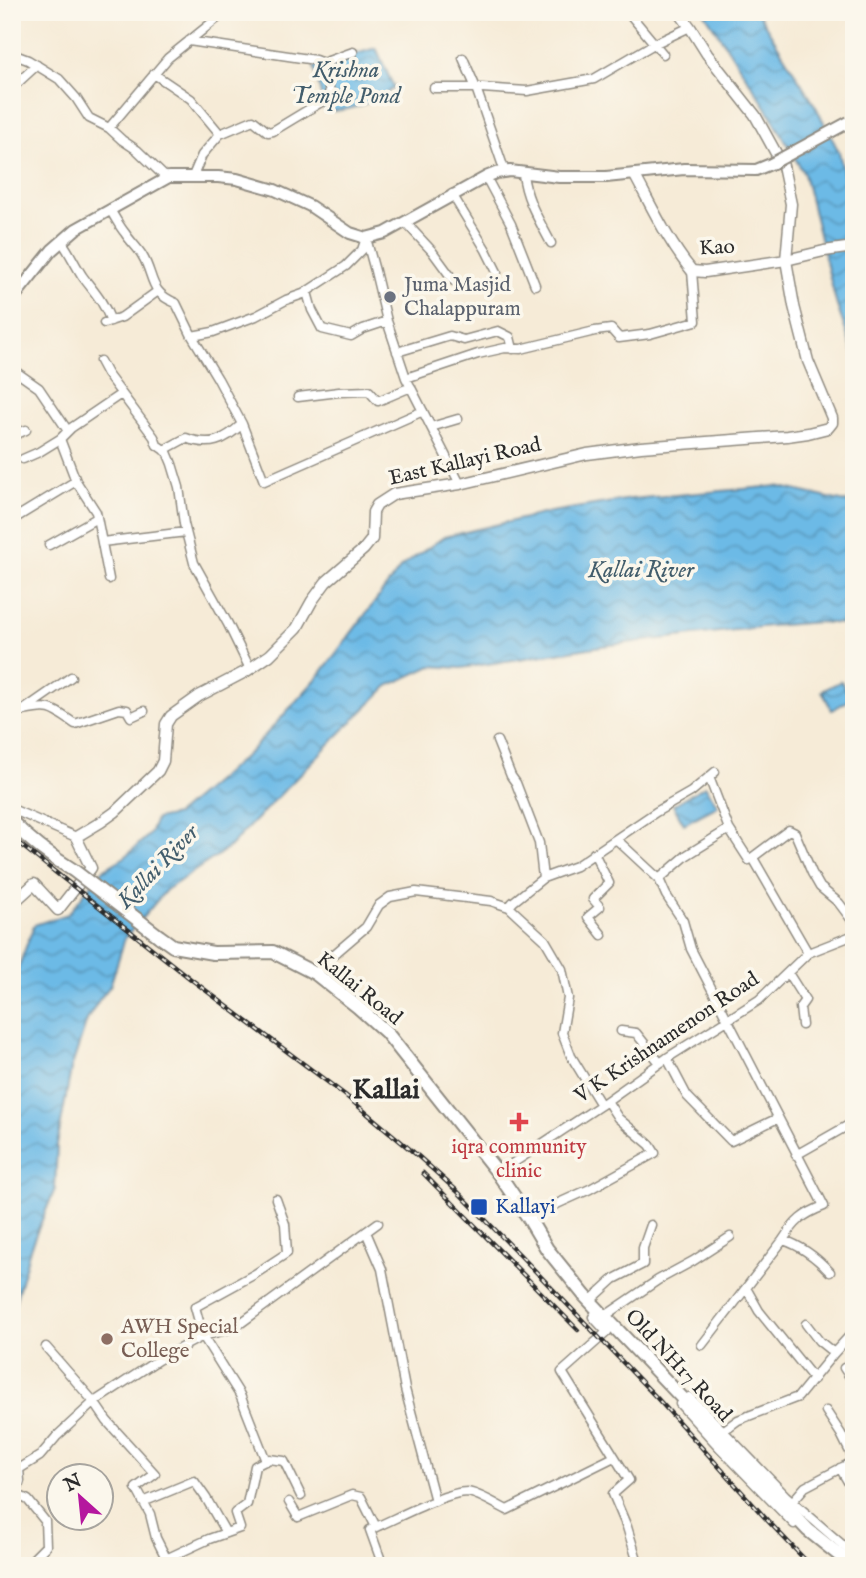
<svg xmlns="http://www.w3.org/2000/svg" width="866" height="1578" font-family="'IM FELL English',serif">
	<defs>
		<pattern id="water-waves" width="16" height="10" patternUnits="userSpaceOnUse" patternTransform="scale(1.75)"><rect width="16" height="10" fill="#6cbae6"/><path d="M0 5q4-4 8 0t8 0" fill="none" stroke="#5997bb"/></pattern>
	</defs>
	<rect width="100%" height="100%" fill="#fbf7ec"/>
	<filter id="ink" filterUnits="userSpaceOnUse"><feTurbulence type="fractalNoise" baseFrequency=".0143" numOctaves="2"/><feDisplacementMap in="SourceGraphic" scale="14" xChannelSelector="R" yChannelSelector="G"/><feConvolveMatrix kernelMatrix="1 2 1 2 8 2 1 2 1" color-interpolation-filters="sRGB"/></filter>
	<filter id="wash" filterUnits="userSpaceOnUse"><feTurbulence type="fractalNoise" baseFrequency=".00686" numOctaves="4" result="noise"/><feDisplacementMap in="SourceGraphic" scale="28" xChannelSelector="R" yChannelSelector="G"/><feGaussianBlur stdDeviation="1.57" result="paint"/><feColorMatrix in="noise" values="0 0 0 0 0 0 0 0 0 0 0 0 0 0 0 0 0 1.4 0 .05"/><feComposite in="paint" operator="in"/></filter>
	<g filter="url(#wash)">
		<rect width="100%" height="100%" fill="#f6ebd7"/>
		<!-- water -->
		<path fill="url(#water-waves)" stroke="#4c7288" stroke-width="2" d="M704,12H757L816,107L839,152L854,218V354L837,306L804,174L766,107Z
			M376,48L394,88C375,102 349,112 325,111L314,67Z
			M777,486L854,504V625L819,622L769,626L602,646L461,668L431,666L388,686L345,728L227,849L166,890L125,938L110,986L99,1000L87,1020L71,1069L57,1145L55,1189L31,1246L12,1313V985L34,925L68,914L103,870L125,857L150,834L156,819L176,815L250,752L318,677L402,566L444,537L551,512L631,499Z
			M841,681L851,699L832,710L822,691Z
			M705,786L718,806L684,824L673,805Z"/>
	</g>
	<g filter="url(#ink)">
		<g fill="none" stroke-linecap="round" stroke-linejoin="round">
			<!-- minor casing -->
			<g stroke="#908b81" stroke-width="11">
				<path id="minor" d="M628,12L663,54
					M189,41L315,60L323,63L353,52
					M12,54L28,60L59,79L76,98L89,118L109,128L122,140L137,150L163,175L169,177
					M463,58L476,88L505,172
					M154,74L191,99L220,134
					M12,88L37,65
					M434,88H482L527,91L594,79L654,44L690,27
					M109,128L168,58L225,12
					M523,174C526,200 539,220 551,243
					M193,176L202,155L220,134L253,120L268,132L273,131L331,96L323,63
					M486,177L511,224L535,285
					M452,194L486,250L497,272
					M110,210C115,217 119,226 125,233C130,241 137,247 142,255C155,276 148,292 176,303L192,336L213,332L256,316L286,300L303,294L346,266L362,250L366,238
					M405,222L432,251L454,281
					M366,238L375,271L387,321L406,378L460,484
					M62,242C70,253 75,265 83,277C95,293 103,301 111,321
					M12,278L20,291
					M307,292L312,310L322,329L351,336L363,329L387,321
					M104,323L122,317L158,291
					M397,352L450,336L464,340L498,331L510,337L513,349
					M100,361L107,374L154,437L157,445L167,452L172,464L179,487L184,524L194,563L228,624L250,669
					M12,369L39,388L68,431
					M406,378L478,354L505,348L521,349L595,331L611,329L619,338L650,334L696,321L692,271
					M298,397L339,392L369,391L378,401L411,387
					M242,424L264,481L423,411
					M431,427L458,419
					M12,436L26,430
					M60,439L76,481L96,512L109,579
					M164,450L186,438C210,447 224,441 242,424L218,379L192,336
					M23,459L39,452L60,439L71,428L121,394
					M12,520L76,481
					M102,542L186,532
					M49,545L97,518
					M24,711C51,705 52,708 75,724L119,709L127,710L131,717L144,711
					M12,718L71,677
					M497,741L511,776L516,783L539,843L543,878
					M709,777L729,829
					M12,809L76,837
					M616,839L656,812L691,792L715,772
					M594,853L609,883L593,899L600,907L588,917L602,935
					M753,858L808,953
					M659,879L666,895L683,921L691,949L824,1206C803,1214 795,1221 783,1240
					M509,907L545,940L562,969L568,998L562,1033L571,1056L601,1105
					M788,973L805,1000L800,1007L802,1025
					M316,974L332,956L366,927L379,905L390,897L416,892L491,901L509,907L513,902L543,878L576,866L616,839L659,879L687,855L729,829L749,860L789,830L795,833L812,873L820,887L839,903L854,923
					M621,1031L636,1033L660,1063
					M667,1058L687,1096L731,1141L778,1118
					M796,1155L854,1122
					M498,1173L601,1105L667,1058L759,1000L808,953L854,935
					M528,1217L590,1189L655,1153L650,1145L618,1118L607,1101
					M366,1232L382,1269L405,1389L435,1501
					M746,1288L759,1311L814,1379
					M590,1301L614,1279L643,1264V1248L651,1225
					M598,1309L593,1317L607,1332L562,1372L629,1480L613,1494L627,1527L639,1566
					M605,1316L658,1280L693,1261L730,1237
					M702,1345L783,1240C802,1246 816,1257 830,1272
					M834,1353L854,1331
					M844,1368L854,1383
					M689,1397L702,1409L786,1496L854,1555
					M680,1404L721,1449L794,1524
					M826,1411L841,1434L854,1460
					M723,1431L738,1420L798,1397L834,1353L819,1341L806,1324
					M266,1461L240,1395L203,1336L234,1328L378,1223
					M840,1468L854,1492
					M12,1492L28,1500L45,1521L46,1546L34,1558L33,1566
					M16,1494L20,1481L19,1469L40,1456L57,1436L94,1402L46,1347
					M143,1502L194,1481L206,1498L226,1533
					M289,1502L298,1517L352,1495L361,1497L376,1527
					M792,1502L805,1487L854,1461
					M151,1566L209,1539L240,1528L235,1513L247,1504L255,1466L269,1459L284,1461L301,1496
					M170,1566L156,1538L150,1514L136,1488L155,1474L107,1421L94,1402L158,1360L203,1336L195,1307L255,1274L287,1253L285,1224L276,1199
					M383,1566L370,1530L376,1527C397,1518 446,1492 467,1492C478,1493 497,1505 507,1510L614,1457
					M651,1566L654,1564L664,1566"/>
			</g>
			<!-- tertiary casing -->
			<g stroke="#908b81" stroke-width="13">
				<path id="tertiary" d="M634,174C652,207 668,242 692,271L705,272L786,260L824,251L854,247
					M12,904L34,884L58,910L91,868L76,837L101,822L115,812L158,771L163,761L166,724L171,716L199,696L245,672L270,655L297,628L312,601L326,582L364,549L372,539L373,512L377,505L394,494L460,484L587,454L641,447L787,436L808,433L828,428L832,423V418L808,361L794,306L786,260L791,204L783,166L755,115L707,54L690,27L679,12"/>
			</g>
			<!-- secondary casing -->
			<g stroke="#908b81" stroke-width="14">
				<path id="secondary" d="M12,300L52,250L76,229L169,177H218L237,179L275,190L310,206L350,233L366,238L385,233L486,177L496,173L510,171L559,177H606L684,169L756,170L773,163"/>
			</g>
			<!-- primary casing -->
			<g stroke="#908b81" stroke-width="16">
				<path id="primary" d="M12,822C31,842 50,856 73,870
					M159,936L173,946L213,953L273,952L316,974L358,1007L386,1032L498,1173L528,1217L547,1249L585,1296L808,1530L853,1566"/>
			</g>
			<!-- minor -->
			<use href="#minor" stroke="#fff" stroke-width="8"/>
			<!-- tertiary -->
			<use href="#tertiary" stroke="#fff" stroke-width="10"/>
			<!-- secondary -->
			<use href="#secondary" stroke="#fff" stroke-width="10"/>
			<!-- primary -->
			<use href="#primary" stroke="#fff" stroke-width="12"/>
			<!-- rail casing -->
			<g stroke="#2b2b2b" stroke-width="4.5">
				<path id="rail" d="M12,838L192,980L345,1095L418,1156L457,1191L519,1254L657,1398L768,1521L811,1566
					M423,1173L578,1330"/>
			</g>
			<!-- rail -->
			<use href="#rail" stroke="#fbf7ec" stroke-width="2" stroke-dasharray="5" stroke-linecap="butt"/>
			<!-- secondary-bridge casing -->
			<g stroke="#908b81" stroke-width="14" stroke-linecap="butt">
				<path id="secondary-bridge" d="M773,163L849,122"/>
			</g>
			<!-- primary-bridge casing -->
			<g stroke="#908b81" stroke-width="16" stroke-linecap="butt">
				<path id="primary-bridge" d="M73,870L159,936"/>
			</g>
			<!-- secondary-bridge -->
			<use href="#secondary-bridge" stroke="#fff" stroke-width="10"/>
			<!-- primary-bridge -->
			<use href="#primary-bridge" stroke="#fff" stroke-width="12"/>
		</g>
	</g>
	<!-- markers -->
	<circle fill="#6b7280" stroke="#fbf7ec" stroke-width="2.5" cx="390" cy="297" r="7"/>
	<path fill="#e0444e" stroke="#fbf7ec" stroke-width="2.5" d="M515.5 1111.5h7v7h7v7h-7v7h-7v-7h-7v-7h7z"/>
	<rect fill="#1a4fb4" stroke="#fbf7ec" stroke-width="2.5" x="470" y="1198" width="18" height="18" rx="3.5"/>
	<circle fill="#8d6e63" stroke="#fbf7ec" stroke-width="2.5" cx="107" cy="1339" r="7"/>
	<g text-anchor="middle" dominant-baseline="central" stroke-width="7" stroke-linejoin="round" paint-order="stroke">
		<!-- street labels -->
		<g font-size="21" fill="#2b2b2b" stroke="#fbf7ec">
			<text transform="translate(717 248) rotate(-3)">Kao</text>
			<text transform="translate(465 462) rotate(-13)">East Kallayi Road</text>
			<text transform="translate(359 989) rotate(39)">Kallai Road</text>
			<text transform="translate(667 1038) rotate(-34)">V K Krishnamenon Road</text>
			<text transform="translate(678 1366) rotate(47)">Old NH17 Road</text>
		</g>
		<!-- worship labels -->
		<g font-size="21" fill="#5b616d" stroke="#fbf7ec" text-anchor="start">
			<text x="404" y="285">Juma Masjid<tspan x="404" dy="24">Chalappuram</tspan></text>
		</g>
		<!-- health labels -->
		<g font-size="21" fill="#be3a42" stroke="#fbf7ec">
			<text x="519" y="1147">iqra community<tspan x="519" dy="24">clinic</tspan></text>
		</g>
		<!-- transit labels -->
		<g font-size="21" fill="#164399" stroke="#fbf7ec" text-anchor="start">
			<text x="495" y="1207">Kallayi</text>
		</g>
		<!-- education labels -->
		<g font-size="21" fill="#785e54" stroke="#fbf7ec" text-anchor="start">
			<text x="121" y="1327">AWH Special<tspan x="121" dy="24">College</tspan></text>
		</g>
		<!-- water labels -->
		<g font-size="23" font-style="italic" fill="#425d6c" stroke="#fbf7ec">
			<text x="346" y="70">Krishna<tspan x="346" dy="26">Temple Pond</tspan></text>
			<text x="641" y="570">Kallai River</text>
			<text transform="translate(158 867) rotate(-46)">Kallai River</text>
		</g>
		<!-- district labels -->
		<g font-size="28" font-weight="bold" fill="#2b2b2b" stroke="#fbf7ec">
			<text x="386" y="1090">Kallai</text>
		</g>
	</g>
	<!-- margin -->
	<rect width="866" height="1578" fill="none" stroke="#fbf7ec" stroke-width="42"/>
	<!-- north arrow -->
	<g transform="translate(80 1497) rotate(333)"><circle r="33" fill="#fbf7ec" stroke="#a8a59f" stroke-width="2"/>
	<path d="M0-5L12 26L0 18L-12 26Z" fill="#b5179e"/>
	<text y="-10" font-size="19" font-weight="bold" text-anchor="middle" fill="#2b2b2b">N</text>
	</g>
</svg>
